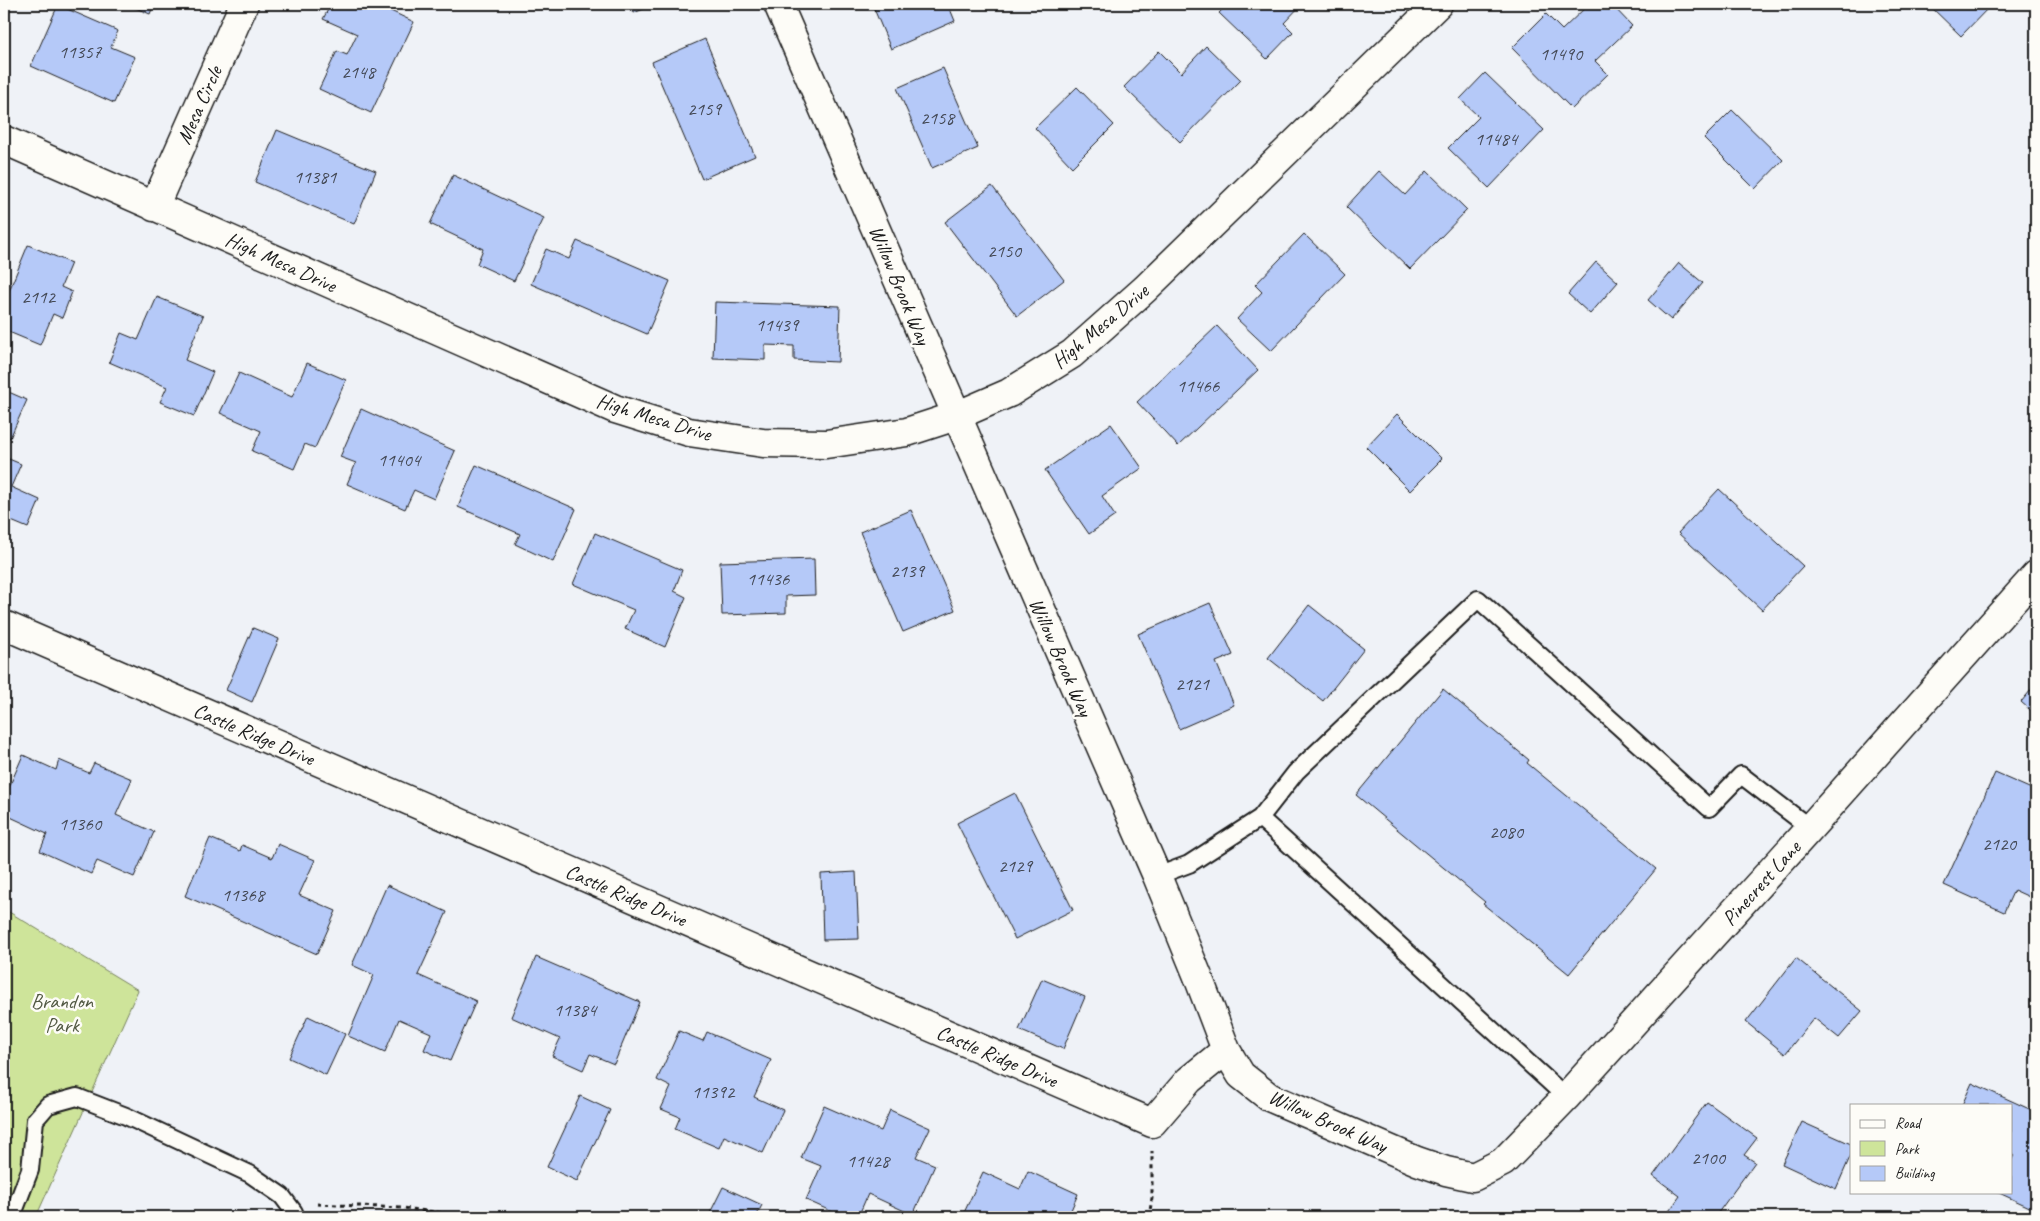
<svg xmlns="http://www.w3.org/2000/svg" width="2040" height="1221" font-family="Caveat,sans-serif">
	<rect width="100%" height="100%" fill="#eff2f7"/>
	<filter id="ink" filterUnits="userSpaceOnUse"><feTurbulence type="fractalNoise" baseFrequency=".02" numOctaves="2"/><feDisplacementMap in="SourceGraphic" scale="10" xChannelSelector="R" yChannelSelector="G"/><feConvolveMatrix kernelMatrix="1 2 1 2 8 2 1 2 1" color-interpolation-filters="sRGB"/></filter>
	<g filter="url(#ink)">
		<!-- green -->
		<path fill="#cee49a" stroke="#75805b" d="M4,909L138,990L36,1217H4Z"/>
		<!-- building -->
		<path fill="#b5c9f8" stroke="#1c1c1c" d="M126,4H154L150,14Z
			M331,4H376L414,22L371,113L319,89L337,51L347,55L357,34L323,19Z
			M630,4H655L634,13Z
			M872,4H948L955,21L891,49Z
			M1228,4H1302L1284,23L1293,32L1267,59L1219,13Z
			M1589,4H1611L1632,26L1595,61L1608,74L1572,109L1512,48L1546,14L1562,30Z
			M1928,4H1992L1961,36Z
			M58,5L118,31L111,47L135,57L114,103L31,66Z
			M705,39L755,156L702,179L652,62Z
			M1206,46L1241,80L1180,142L1124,87L1159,51L1181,73Z
			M943,68L978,148L932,168L897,88Z
			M1485,73L1544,130L1489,188L1448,148L1479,117L1460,99Z
			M1077,87L1114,125L1072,167L1035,128Z
			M1732,110L1783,160L1755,189L1704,138Z
			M277,130L376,171L354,224L255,182Z
			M1379,171L1405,195L1427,171L1467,210L1410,269L1346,207Z
			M453,175L544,218L514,281L477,264L483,249L430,224Z
			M992,186L1064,280L1017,316L945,222Z
			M1304,234L1345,274L1271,351L1237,319L1262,292L1255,285Z
			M577,241L670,281L647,334L531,284L546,249L569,259Z
			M28,245L71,263L61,287L72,292L62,318L53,314L40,345L4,330V303Z
			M1596,262L1618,282L1590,314L1568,294Z
			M1679,263L1703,283L1671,320L1648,300Z
			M157,297L203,316L185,360L213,372L194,416L160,402L167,387L109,362L121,333L138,340Z
			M715,302L840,306L838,362L794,360V346L765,345V360L713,358Z
			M1217,326L1258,370L1178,446L1137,402Z
			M307,363L346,380L315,448L305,444L294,469L252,451L261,431L220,413L239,373L292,397Z
			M4,390L27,400L10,438L4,435Z
			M361,409L455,451L434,499L414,490L405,509L347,484L356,463L340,457Z
			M1397,414L1442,459L1410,491L1366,447Z
			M1111,424L1142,468L1102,496L1115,516L1089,534L1045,470Z
			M4,457L21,464L11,487L40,500L28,528L4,518Z
			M476,465L576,509L553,562L515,544L520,534L458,507Z
			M1719,489L1803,566L1762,610L1678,533Z
			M911,510L955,610L903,632L860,532Z
			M595,533L682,570L674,591L686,597L665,647L625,629L634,610L573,584Z
			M814,559L815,595L786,596V613L722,615L720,562Z
			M1210,603L1233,655L1216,662L1234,705L1179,729L1138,634Z
			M1309,605L1364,649L1323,701L1268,658Z
			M253,628L279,639L252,702L226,690Z
			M2036,684V715L2021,702Z
			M1443,689L1529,760L1527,763L1656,869L1569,974L1483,904L1485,902L1356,795Z
			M23,755L56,770L59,760L89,773L94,763L132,779L116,815L154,832L134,877L97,861L91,874L40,851L47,834L4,814V799Z
			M1995,773L2036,791V842L2034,846L2036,847V900L2014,890L2004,912L1944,885Z
			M1015,793L1073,910L1015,939L957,823Z
			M210,838L240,851L242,845L272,858L278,844L315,860L299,895L336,911L317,954L185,896Z
			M856,872L859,939L823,940L821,874Z
			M387,885L447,912L418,975L476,1001L450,1061L424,1050L431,1033L399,1019L385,1052L348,1036L374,975L352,965Z
			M536,957L640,1002L614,1064L590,1054L583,1070L552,1056L560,1039L511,1017Z
			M1796,958L1862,1011L1839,1038L1814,1018L1785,1054L1746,1022Z
			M1042,979L1085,997L1063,1049L1019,1030Z
			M308,1016L345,1034L326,1075L289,1058Z
			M679,1031L703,1041L707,1032L771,1060L754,1097L783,1110L763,1153L724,1136L719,1148L675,1129L680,1117L661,1109L671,1087L657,1080Z
			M1972,1083L2036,1112V1210L1997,1192H2011V1161L2014,1155L2011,1154V1105H1962Z
			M580,1096L610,1110L577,1181L547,1167Z
			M1707,1102L1757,1138L1744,1155L1755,1162L1715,1217H1672L1667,1214L1680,1196L1653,1176Z
			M824,1106L881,1131L890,1110L930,1128L916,1157L935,1165L913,1215L868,1194L858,1217H844L806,1200L821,1166L801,1158Z
			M1802,1122L1851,1144V1155L1836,1189L1782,1164Z
			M1028,1171L1078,1194L1068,1217H962L983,1172L1020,1189Z
			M723,1187L762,1205L756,1217H708Z"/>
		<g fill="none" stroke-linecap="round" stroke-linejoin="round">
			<!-- service casing -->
			<g stroke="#1c1c1c" stroke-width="20">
				<path id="service" d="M1260,818L1566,1097
					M1157,876L1189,864L1260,818L1296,772L1478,599L1709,808L1741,775L1810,828
					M12,1217L30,1170L35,1120L48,1105L77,1097L126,1116L250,1174L282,1196L294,1212V1217"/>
			</g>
			<!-- minor casing -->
			<g stroke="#1c1c1c" stroke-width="31">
				<path id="minor" d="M778,4L1157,876L1197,974L1226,1050L1241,1075L1269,1097L1417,1161L1446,1171L1473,1177L1503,1162L1566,1097L1810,828L2036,575
					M4,140L615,409L689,432L763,443L826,444L907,432L956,416L1009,393L1072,354L1145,289L1438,4
					M154,207L244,4
					M4,625L1152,1123L1189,1080L1226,1050"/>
			</g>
			<!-- path -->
			<path stroke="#1c1c1c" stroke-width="3" stroke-dasharray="4 4" stroke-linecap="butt" d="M317,1204L402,1208L475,1217
				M1149,1217L1152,1198V1151"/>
			<!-- service -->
			<use href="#service" stroke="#fdfcf7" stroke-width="16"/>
			<!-- minor -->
			<use href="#minor" stroke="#fdfcf7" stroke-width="28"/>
		</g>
	</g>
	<g text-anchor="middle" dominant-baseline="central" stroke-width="5" stroke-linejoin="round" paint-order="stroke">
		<!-- number labels -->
		<g font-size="19" fill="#424753">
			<text x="80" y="52">11357</text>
			<text x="1561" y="54">11490</text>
			<text x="358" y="72">2148</text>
			<text x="704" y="109">2159</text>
			<text x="937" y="118">2158</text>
			<text x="1496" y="139">11484</text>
			<text x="315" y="177">11381</text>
			<text x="1004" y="251">2150</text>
			<text x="38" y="297">2112</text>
			<text x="777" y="325">11439</text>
			<text x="1198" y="386">11466</text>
			<text x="399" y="460">11404</text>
			<text x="907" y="571">2139</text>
			<text x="768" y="579">11436</text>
			<text x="1192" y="684">2121</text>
			<text x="80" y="824">11360</text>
			<text x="1506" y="832">2080</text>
			<text x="1999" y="844">2120</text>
			<text x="1015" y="866">2129</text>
			<text x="243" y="895">11368</text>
			<text x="575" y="1010">11384</text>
			<text x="713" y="1092">11392</text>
			<text x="1708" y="1158">2100</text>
			<text x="868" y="1161">11428</text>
		</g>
		<!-- street labels -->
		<g font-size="21" fill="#1c1c1c" stroke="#fdfcf7">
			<text transform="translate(199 105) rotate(-66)">Mesa Circle</text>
			<text transform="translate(281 262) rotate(24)">High Mesa Drive</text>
			<text transform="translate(900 285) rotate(67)">Willow Brook Way</text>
			<text transform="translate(1100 326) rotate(-40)">High Mesa Drive</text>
			<text transform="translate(654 417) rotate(17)">High Mesa Drive</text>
			<text transform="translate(1061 657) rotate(66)">Willow Brook Way</text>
			<text transform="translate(254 734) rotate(23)">Castle Ridge Drive</text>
			<text transform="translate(1761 883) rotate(-48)">Pinecrest Lane</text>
			<text transform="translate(626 895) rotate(23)">Castle Ridge Drive</text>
			<text transform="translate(997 1056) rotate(23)">Castle Ridge Drive</text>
			<text transform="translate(1328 1121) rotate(24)">Willow Brook Way</text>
		</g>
		<!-- park labels -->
		<g font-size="21" fill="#515842" stroke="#fdfcf7">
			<text x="62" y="1001">Brandon<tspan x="62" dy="24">Park</tspan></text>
		</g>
	</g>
	<!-- margin -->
	<rect width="2040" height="1221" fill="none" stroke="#fdfcf7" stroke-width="20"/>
	<rect x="10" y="10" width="2020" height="1201" fill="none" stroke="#1c1c1c" stroke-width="2" filter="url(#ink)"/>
	<!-- legend -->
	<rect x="1850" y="1104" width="162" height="90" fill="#fdfcf7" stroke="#a3a29f"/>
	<rect x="1860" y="1120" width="25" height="8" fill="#fdfcf7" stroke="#a3a29f"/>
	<text x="1895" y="1128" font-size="15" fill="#1c1c1c">Road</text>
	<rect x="1860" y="1141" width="25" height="15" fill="#cee49a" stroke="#a3a29f"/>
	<text x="1895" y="1154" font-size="15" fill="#1c1c1c">Park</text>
	<rect x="1860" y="1166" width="25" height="15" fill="#b5c9f8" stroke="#a3a29f"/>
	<text x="1895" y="1178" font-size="15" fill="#1c1c1c">Building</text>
</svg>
